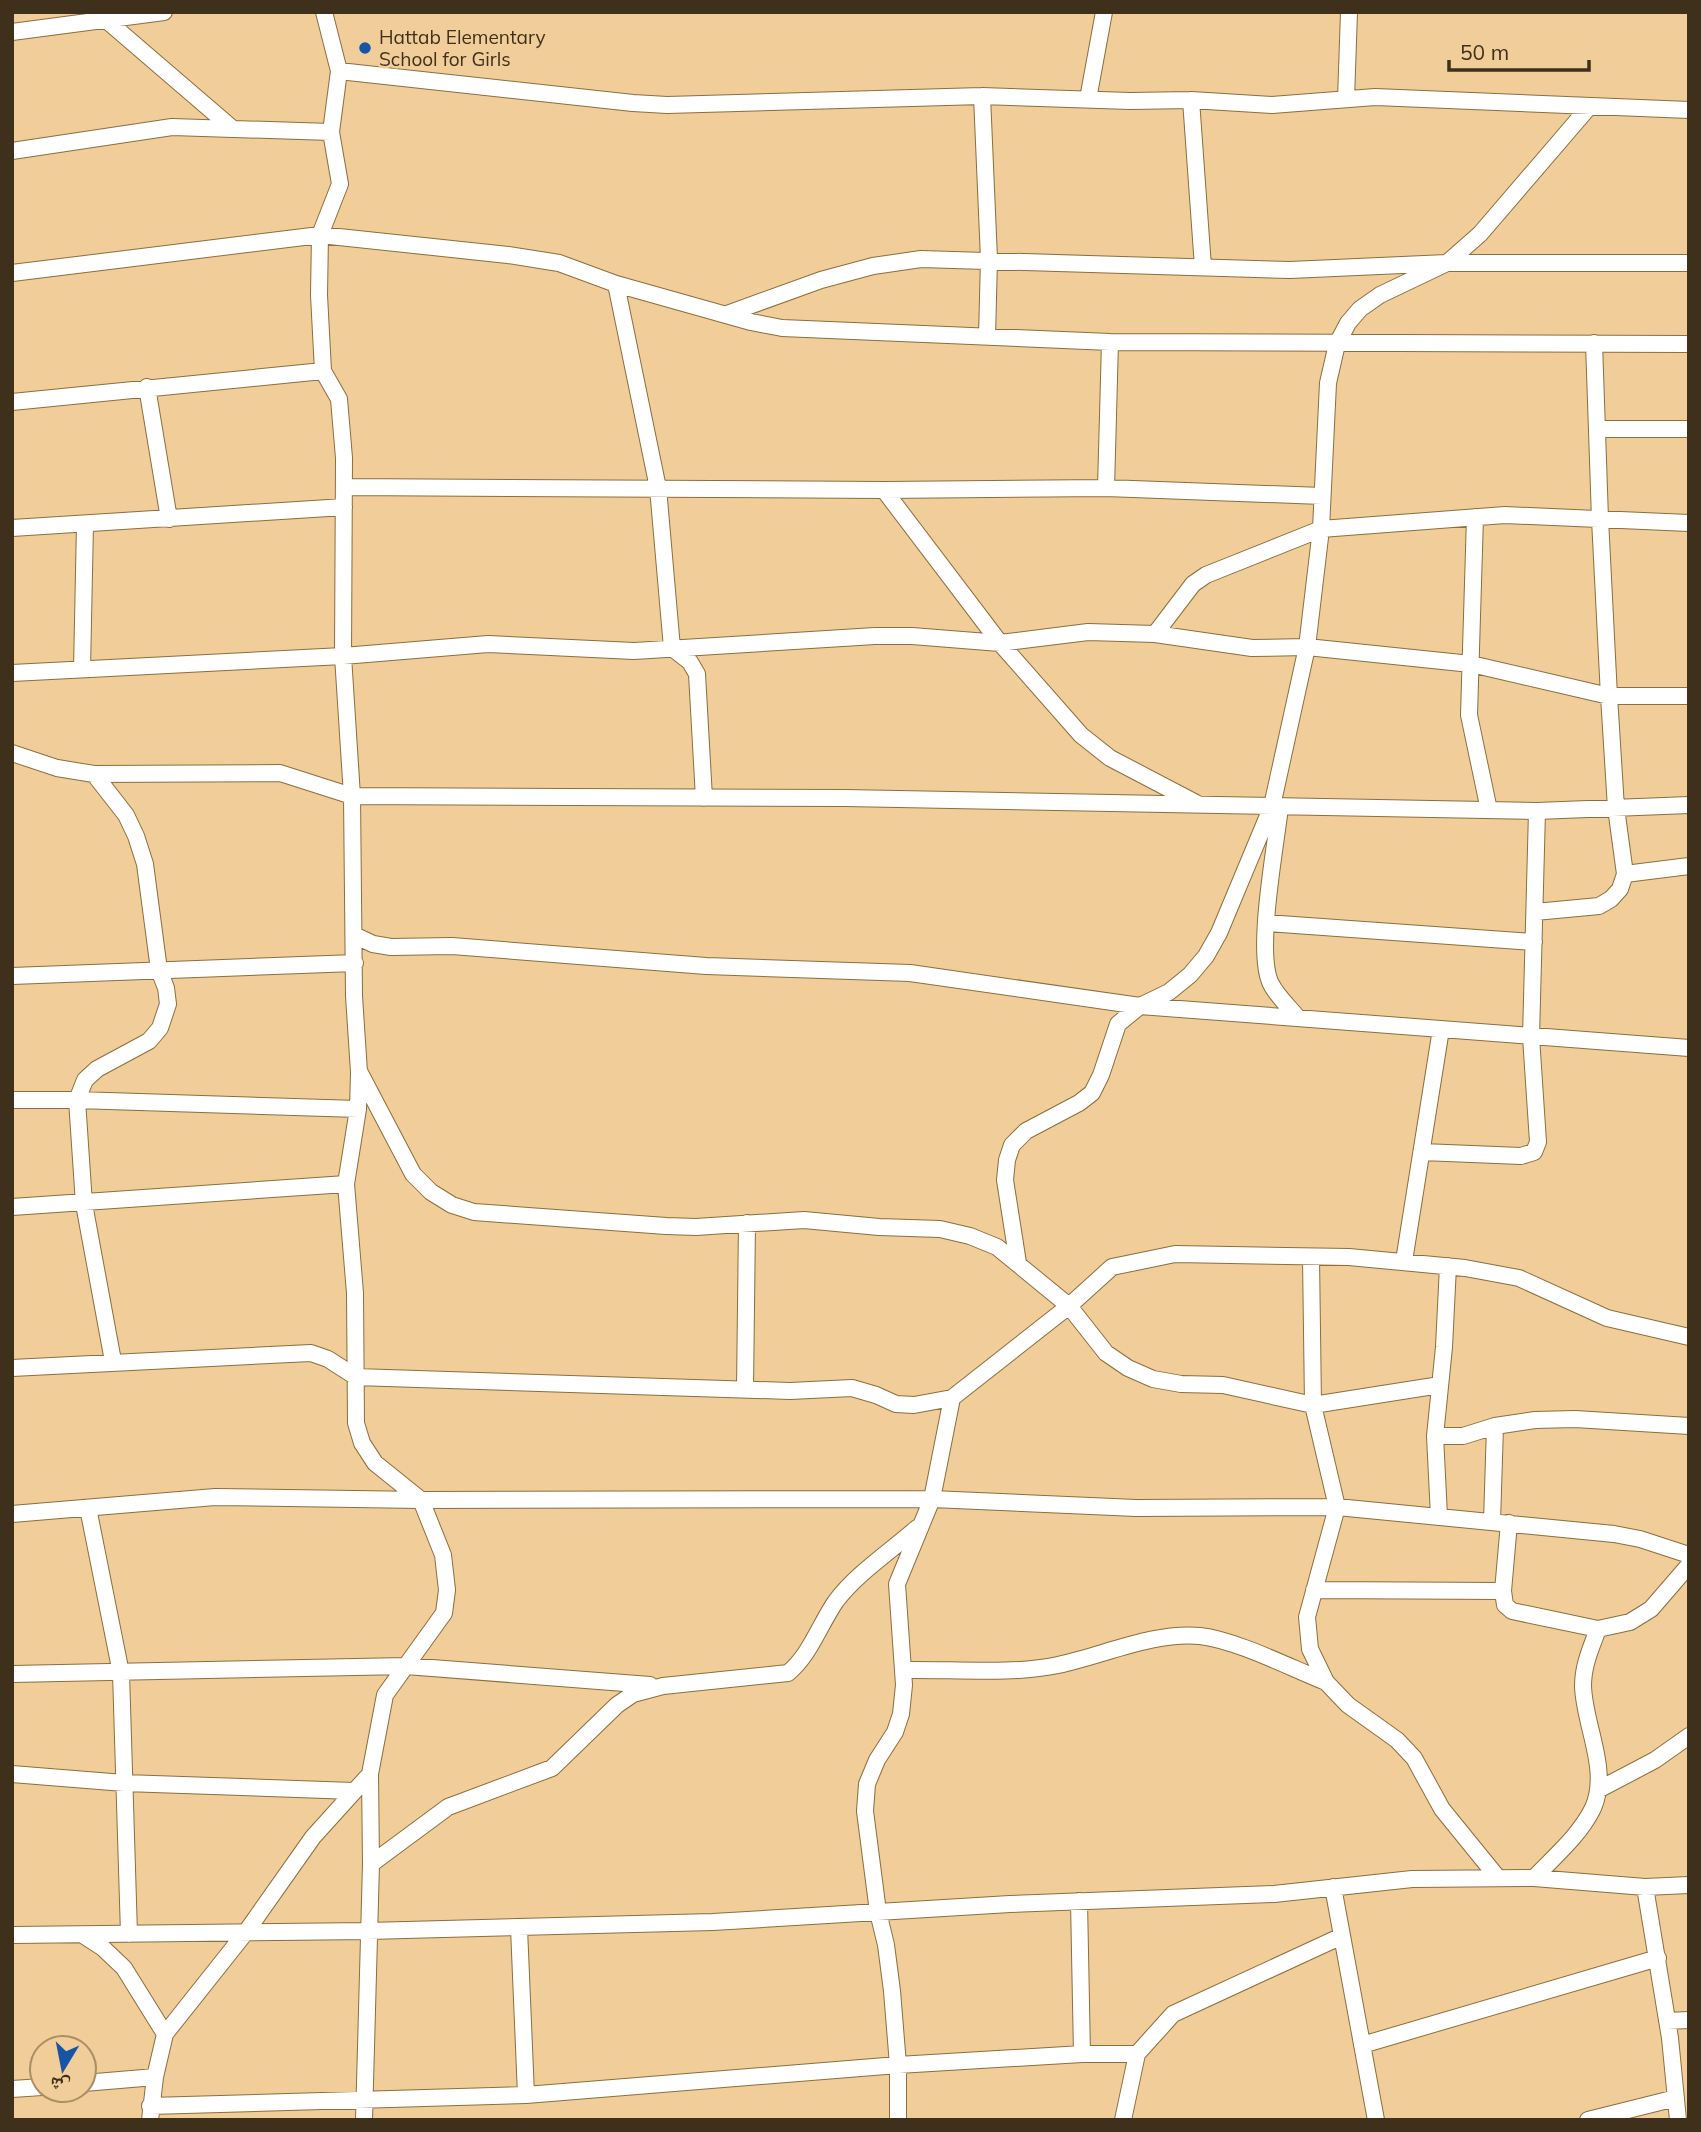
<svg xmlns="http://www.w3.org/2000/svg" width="1701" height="2132" font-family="Mulish,'Noto Naskh Arabic',sans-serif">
	<rect width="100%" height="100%" fill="#f0cd99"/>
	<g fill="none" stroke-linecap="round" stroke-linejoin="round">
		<!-- minor casing -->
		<g stroke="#8d6e3c" stroke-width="18">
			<path id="minor" d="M324,12L339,71L331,132L340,184L320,235L319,295L323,371L339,399L344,458L343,656L352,796L354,996L359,1072L358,1109L346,1184L355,1293L356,1423L362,1443L375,1463L421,1500L443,1555L447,1590L444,1613L385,1695L370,1774L371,1864L364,2120
				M105,19L233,129
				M12,32L164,12
				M339,71L633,103L667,105L982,96L1130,101L1191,100L1272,105L1375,97L1689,110
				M982,96L989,259L987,337
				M1088,99L1104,12
				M1346,99L1349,12
				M1191,100L1203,267
				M12,151L172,127L331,132
				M12,273L320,235L508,255L559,263L616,284L751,322L782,328L1110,342L1689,344
				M616,284L658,488L672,648L690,662L697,674L704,798
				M727,314L821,280L873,266L921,259L1290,270L1447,263H1689
				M147,387L169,519
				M12,402L323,371
				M1598,429H1689
				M344,487L884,490L1106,488L1322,496
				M1106,488L1110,342
				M884,490L1000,643L1081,735L1110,758L1196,803
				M1475,517L1469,715L1489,810
				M12,528L344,507
				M1155,634L1193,584L1206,575L1321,529L1505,515L1689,523
				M82,669L85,524
				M12,673L343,656L488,644L634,651L875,636H912L1000,643L1088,632L1155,634L1252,648L1307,647L1471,664L1609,696H1689
				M12,753L57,768L94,774L280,773L352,796L845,798L1537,811L1689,805
				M94,774L126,815L136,836L145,864L159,970L166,988L168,1004L160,1028L149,1041L97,1069L85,1080L77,1100L84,1204L113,1361
				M1280,807C1276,845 1255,953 1271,984C1277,996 1289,1007 1298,1018
				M1625,874L1689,866
				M1535,912L1599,906L1611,899L1620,889L1625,874L1616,808L1609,696L1600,519L1594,343
				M1266,923L1534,942
				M354,935L373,944L391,947L452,946L706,966L910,973L1140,1006L1689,1048
				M12,976L355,963
				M360,1073L413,1174L431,1192L452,1205L474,1212L666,1226L696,1227L804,1220L879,1227L940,1229L970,1236L997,1247L1069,1306L1106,1353L1128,1368L1153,1379L1181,1384L1223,1385L1313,1405L1440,1385
				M12,1100H77L358,1109
				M1422,1152L1521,1156L1534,1152L1538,1142L1531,1037L1537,811
				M12,1207L346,1184
				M1311,1257L1313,1405L1337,1507L1307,1617L1310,1649L1326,1682L1348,1705L1397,1740L1414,1758L1442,1809L1498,1878
				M1404,1261L1441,1029
				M1018,1263L1005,1180L1007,1160L1012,1145L1026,1131L1079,1103L1092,1093L1101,1075L1118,1024L1140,1006L1169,992L1190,975L1206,956L1219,933L1272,806L1307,647L1321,529L1328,383L1337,344L1348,323L1360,309L1380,295L1447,263L1480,234L1589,107
				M12,1368L311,1353L328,1359L356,1377L790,1391L852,1388L876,1395L896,1404L914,1405L952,1398L1069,1306L1112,1267L1175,1254L1349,1257L1465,1268L1519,1278L1607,1318L1689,1337
				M745,1389L747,1223
				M1435,1436H1463L1495,1426L1535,1420L1575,1419L1689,1426
				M88,1508L121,1673L129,1934
				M12,1514L215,1497L421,1500L932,1499L1136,1508L1337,1507L1614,1534L1640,1539L1689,1555
				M1439,1516L1435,1436L1444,1347L1448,1266
				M1492,1522L1495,1426
				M1509,1523L1503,1591L1505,1605L1512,1611L1598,1629L1630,1622L1651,1609L1689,1565
				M1314,1590L1503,1591
				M903,1670C951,1669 1012,1675 1058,1665C1105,1655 1152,1632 1200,1636C1236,1640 1291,1668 1326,1682
				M12,1674L406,1666L650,1685
				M12,1774L124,1783L354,1791
				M1598,1790L1655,1760L1689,1736
				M371,1864L448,1807L552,1768L617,1705L633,1694L663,1686L788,1673C810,1655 820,1624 836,1601C856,1574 892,1550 917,1528
				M1534,1878C1554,1857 1580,1835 1593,1808C1610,1770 1584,1725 1583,1686C1583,1665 1591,1648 1598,1629
				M1333,1887L1376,2120
				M1645,1887L1670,2038L1678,2120
				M1079,1901L1082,2054
				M519,1928L526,2095
				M12,1935L368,1931L713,1922L1010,1904L1274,1894L1412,1879L1534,1878L1645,1887L1689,1885
				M83,1935L103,1948L124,1968L165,2034
				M1667,2021L1689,2020
				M1362,2045L1658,1958
				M84,2083L155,2077
				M12,2089L42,2087
				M150,2106L526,2095L898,2065L1082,2054H1137
				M150,2120L155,2077L165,2034L246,1932L313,1837L370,1774
				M898,2120V2065L892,1991L886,1945L878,1912L865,1811L867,1784L877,1760L895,1732L901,1714L904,1685L897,1584L932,1499L952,1398
				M1123,2120L1137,2054L1173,2014L1342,1936
				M1588,2120L1676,2098"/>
		</g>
		<!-- minor -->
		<use href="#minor" stroke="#fff" stroke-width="16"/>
	</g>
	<!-- markers -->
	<circle fill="#1655a6" stroke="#f0cd99" stroke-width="2.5" cx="365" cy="48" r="7"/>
	<g text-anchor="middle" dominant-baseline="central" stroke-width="5" stroke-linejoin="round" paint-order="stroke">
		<!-- poi labels -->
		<g font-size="19" fill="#3e301b" stroke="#f0cd99" text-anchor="start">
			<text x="379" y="37">Hattab Elementary<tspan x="379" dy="22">School for Girls</tspan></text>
		</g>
	</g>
	<!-- border -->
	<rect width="1701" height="2132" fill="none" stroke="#3e301b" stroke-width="28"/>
	<!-- north arrow -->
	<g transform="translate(63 2069) rotate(190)"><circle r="33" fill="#f0cd99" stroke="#a98e67" stroke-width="2"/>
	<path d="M0-5L12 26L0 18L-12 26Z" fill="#1655a6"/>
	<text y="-10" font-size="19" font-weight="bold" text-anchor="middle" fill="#3e301b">ش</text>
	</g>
	<!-- scale -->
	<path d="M1449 60v10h140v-10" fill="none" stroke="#3e301b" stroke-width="3.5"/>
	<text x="1460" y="60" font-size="21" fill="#3e301b" stroke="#f0cd99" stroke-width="5" paint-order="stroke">50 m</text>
</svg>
